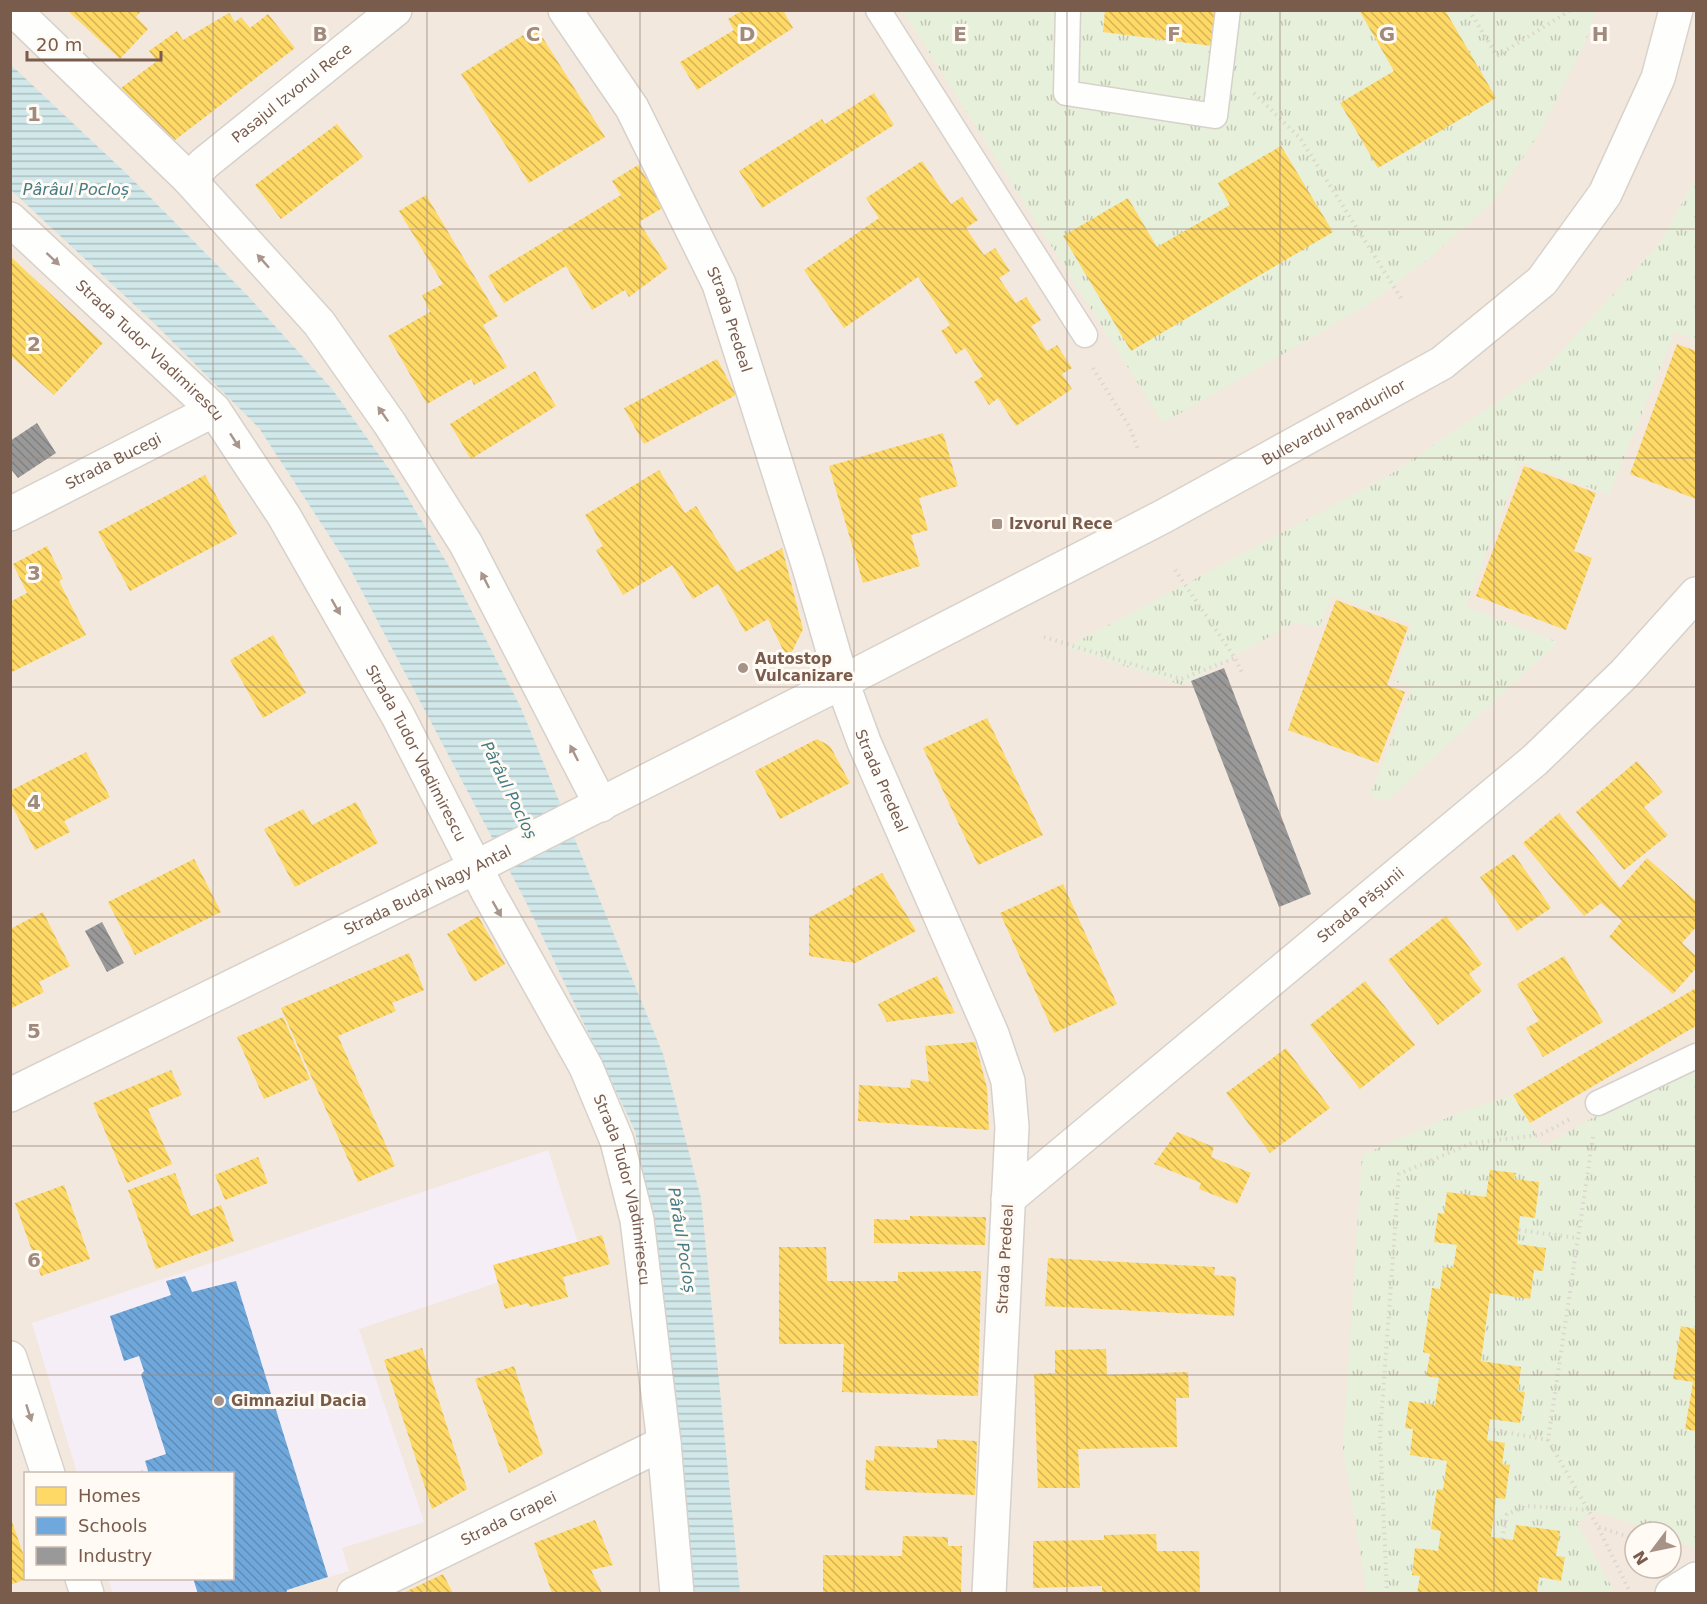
<svg xmlns="http://www.w3.org/2000/svg" width="1707" height="1604" font-family="'DejaVu Sans',sans-serif">
	<defs>
		<pattern id="grass-tufts" width="24" height="20" patternUnits="userSpaceOnUse" patternTransform="scale(1.5)"><rect width="24" height="20" fill="#e7f0db"/><path d="M3 7l-1-3M5 7V3M7 7l1-3M15 17l-1-3M17 17v-4M19 17l1-3" fill="none" stroke="#c0c6b4"/></pattern>
		<pattern id="water-rules" width="6" height="5" patternUnits="userSpaceOnUse" patternTransform="scale(1.5)"><rect width="6" height="5" fill="#d0e8ea"/><path d="M0 2.5h6" fill="none" stroke="#aebfc0"/></pattern>
		<pattern id="homes-back-hatch" width="6" height="6" patternUnits="userSpaceOnUse" patternTransform="scale(1.5)"><rect width="6" height="6" fill="#ffd966"/><path d="M-1 5l2 2M0 0l6 6M5-1l2 2" fill="none" stroke="#d3b356"/></pattern>
		<pattern id="schools-back-hatch" width="6" height="6" patternUnits="userSpaceOnUse" patternTransform="scale(1.5)"><rect width="6" height="6" fill="#6fa8dc"/><path d="M-1 5l2 2M0 0l6 6M5-1l2 2" fill="none" stroke="#608cb5"/></pattern>
		<pattern id="industry-back-hatch" width="6" height="6" patternUnits="userSpaceOnUse" patternTransform="scale(1.5)"><rect width="6" height="6" fill="#999"/><path d="M-1 5l2 2M0 0l6 6M5-1l2 2" fill="none" stroke="#82807f"/></pattern>
	</defs>
	<rect width="100%" height="100%" fill="#f9f5f0"/>
	<!-- residential -->
	<path fill="#f2e8de" fill-rule="evenodd" d="M11,11H1696V1593L11,1594ZM26,1474H232V1578H26ZM1635,1532H1671V1568H1635Z"/>
	<!-- education -->
	<path fill="#f6eef6" d="M548,1150L578,1243L499,1282L359,1329L424,1522L342,1548L349,1571L287,1590L286,1593H113L108,1579L232,1578V1474L77,1473L32,1323Z"/>
	<!-- grass -->
	<path fill="url(#grass-tufts)" d="M903,11H1596L1585,43L1542,129L1494,201L1433,255L1368,305L1163,423Z
		M1696,178V340L1675,332L1609,495L1521,462L1466,607L1558,642L1387,801L1370,796L1412,688L1394,681L1411,624L1332,595L1319,628L1296,622L1182,685L1067,647L1385,478L1544,370L1660,243Z
		M1696,1071V1549L1671,1537V1532H1657L1593,1511L1577,1523L1615,1593H1367L1343,1448L1362,1155L1456,1114L1513,1095L1543,1147L1588,1120Z"/>
	<!-- water -->
	<path fill="url(#water-rules)" d="M10,64L127,174L248,296L332,389L397,480L447,563L521,708L663,1054L701,1198L740,1593H689L657,1246L635,1131L526,902L347,563L259,428L157,326L11,190Z"/>
	<!-- homes -->
	<path fill="url(#homes-back-hatch)" d="M67,10H142L136,17L148,29L120,59Z
		M743,10H783L793,28L697,90L680,62L734,30L728,19Z
		M1105,10H1216L1212,46L1103,32Z
		M1359,10H1445L1496,98L1378,168L1340,103L1394,71Z
		M229,13L235,22L241,17L250,28L268,14L295,48L175,140L121,88L157,61L149,51L177,31L183,40Z
		M536,27L605,137L529,183L461,74Z
		M874,93L894,125L762,208L739,171L822,119L825,124Z
		M337,124L363,157L281,219L255,185Z
		M1281,146L1333,232L1131,351L1063,236L1128,198L1157,247L1230,205L1218,183Z
		M922,161L951,204L962,197L978,220L966,228L984,255L995,248L1010,271L999,278L1016,303L1026,297L1041,320L1031,326L1047,351L1057,345L1072,368L1062,374L1072,389L1016,426L998,398L989,405L974,382L983,376L965,348L956,354L941,331L950,325L918,277L844,328L804,270L879,218L866,198Z
		M638,165L664,207L639,222L668,268L629,297L625,290L592,310L566,266L504,303L488,276L621,195L612,181Z
		M426,195L498,316L483,325L507,367L474,385L471,379L427,404L388,336L430,312L422,295L443,284L399,211Z
		M10,256L103,343L54,395L10,355Z
		M1677,344L1696,351V499L1630,474Z
		M717,359L736,395L644,444L624,408Z
		M535,371L556,406L471,459L450,424Z
		M943,433L958,486L919,498L928,530L911,535L920,566L863,583L829,466Z
		M1524,466L1596,493L1574,551L1592,558L1566,630L1476,596Z
		M659,470L685,513L696,506L737,572L782,548L803,629L788,660L768,619L745,632L718,584L693,599L672,565L623,595L596,550L603,546L585,515Z
		M205,475L237,534L130,591L98,532Z
		M47,546L63,579L59,581L86,635L10,673V602L27,593L13,564Z
		M1336,600L1408,627L1387,685L1405,692L1378,763L1288,730Z
		M273,635L306,693L263,718L230,660Z
		M987,718L1043,835L978,865L923,748Z
		M817,739L830,746L850,783L780,819L755,771Z
		M86,752L110,797L64,821L70,832L35,850L10,802V791Z
		M1637,761L1663,792L1644,807L1668,835L1624,870L1576,812Z
		M356,802L378,843L295,887L264,829L303,809L312,825Z
		M1559,813L1620,888L1647,858L1696,901V927L1682,943L1696,956V968L1673,994L1609,937L1622,921L1601,903L1584,916L1523,843Z
		M1514,854L1551,908L1517,931L1480,877Z
		M194,859L221,912L135,955L108,902Z
		M882,873L916,931L855,963L809,956V918L854,893L852,889Z
		M1063,884L1117,1004L1054,1033L1000,913Z
		M43,912L70,966L39,982L44,992L10,1009V929Z
		M478,916L505,964L474,982L447,934Z
		M1446,916L1482,964L1469,974L1482,991L1438,1025L1388,960Z
		M409,953L424,990L392,1003L396,1011L338,1036L395,1166L358,1182L281,1008Z
		M1564,956L1603,1022L1543,1057L1526,1028L1539,1021L1517,984Z
		M937,976L955,1013L887,1022L878,1004Z
		M1365,981L1415,1045L1360,1089L1310,1025Z
		M1696,988V1026L1530,1123L1513,1095Z
		M283,1017L310,1079L264,1099L237,1037Z
		M975,1042L987,1088L989,1130L858,1121L859,1085L910,1088L911,1079L929,1082L925,1046Z
		M1286,1048L1330,1108L1270,1153L1226,1093Z
		M171,1070L182,1095L148,1109L172,1164L127,1183L93,1103Z
		M1177,1132L1214,1147L1211,1157L1251,1173L1237,1204L1199,1189L1201,1183L1154,1164Z
		M258,1157L268,1183L225,1200L215,1175Z
		M1490,1170L1516,1173L1514,1179L1539,1182L1535,1218L1520,1216L1517,1244L1546,1248L1543,1271L1534,1270L1530,1299L1490,1293L1481,1361L1521,1367L1518,1391L1525,1392L1520,1423L1490,1419L1487,1440L1505,1443L1502,1464L1510,1465L1505,1499L1496,1498L1491,1537L1513,1540L1516,1525L1560,1531L1556,1556L1565,1557L1561,1581L1539,1577L1537,1593L1463,1591V1593H1417L1420,1576L1412,1575L1415,1548L1438,1551L1441,1531L1431,1529L1437,1489L1443,1490L1447,1461L1410,1455L1413,1429L1405,1428L1409,1401L1435,1405L1439,1378L1426,1376L1430,1354L1423,1352L1432,1288L1440,1289L1443,1267L1453,1268L1457,1245L1434,1242L1438,1213L1444,1214L1447,1192L1486,1197Z
		M175,1173L191,1216L221,1205L234,1241L156,1269L128,1190Z
		M64,1185L90,1259L41,1276L15,1203Z
		M910,1216L986,1217L985,1245L874,1243V1219L910,1220Z
		M602,1235L610,1264L563,1277L568,1297L530,1307L528,1303L505,1309L493,1265Z
		M779,1247H826L827,1281H898V1272L981,1271L978,1396L842,1392L844,1344H779Z
		M1048,1258L1215,1267L1214,1275L1236,1277L1234,1316L1045,1306Z
		M1681,1326L1696,1329V1431L1685,1429L1693,1382L1673,1379Z
		M422,1348L467,1489L432,1509L384,1360Z
		M1106,1349L1107,1375L1188,1372L1189,1398H1176L1177,1447L1078,1449L1080,1488H1038L1034,1374L1055,1373V1350Z
		M514,1366L543,1454L509,1473L475,1379Z
		M937,1439L977,1441L975,1495L865,1490L866,1460L874,1461L875,1446L937,1448Z
		M11,1519L26,1562V1579L10,1585Z
		M595,1520L613,1565L591,1570L602,1593H552L534,1543Z
		M1156,1534L1157,1551H1199L1200,1593H1102V1586L1033,1588V1541L1104,1540V1535Z
		M903,1536L948,1537V1546H962L961,1593H823V1555L902,1556Z
		M443,1574L453,1593H403Z"/>
	<!-- schools -->
	<path fill="url(#schools-back-hatch)" d="M185,1276L192,1292L236,1281L328,1577L287,1590L286,1594H198L193,1578H232V1474H149L145,1461L166,1454L141,1375L144,1371L139,1356L124,1361L110,1316L171,1295L166,1281Z"/>
	<!-- industry -->
	<path fill="url(#industry-back-hatch)" d="M37,423L56,453L18,478L10,468V441Z
		M1224,668L1311,894L1279,907L1191,681Z
		M102,922L124,963L107,972L85,931Z"/>
	<g fill="none" stroke-linecap="round" stroke-linejoin="round">
		<!-- service casing -->
		<g stroke="#d7d1cb" stroke-width="27">
			<path id="service" d="M878,10L1085,335
				M1068,10L1066,93L1215,116L1228,10
				M1598,1103L1696,1056"/>
		</g>
		<!-- minor casing -->
		<g stroke="#d7d1cb" stroke-width="36">
			<g id="minor">
				<path d="M14,10L189,179L319,323L390,424L466,544L601,805"/>
				<path id="s1" d="M189,179L205,163L395,10"/>
				<path id="s2" d="M10,219L214,410L284,516L398,716L488,892L586,1067L617,1141L637,1220L664,1443L677,1594"/>
				<path id="s3" d="M10,514L214,410"/>
				<path id="s4" d="M1008,1199L1535,760L1625,673L1696,594"/>
				<path d="M10,1358L48,1474"/>
				<path d="M82,1578L87,1594"/>
				<path id="s5" d="M354,1594L664,1443"/>
				<path d="M1672,1594L1696,1579"/>
			</g>
		</g>
		<!-- tertiary casing -->
		<g stroke="#d7d1cb" stroke-width="36">
			<g id="tertiary">
				<path id="s6" d="M565,10L632,108L719,284L808,564L842,682L864,742L992,1034L1008,1081L1012,1127L989,1594"/>
			</g>
		</g>
		<!-- secondary casing -->
		<g stroke="#d9d2cb" stroke-width="36">
			<g id="secondary">
				<path id="s7" d="M10,1095L484,863L842,682L1164,516L1442,363L1542,281L1605,194L1658,78L1676,10"/>
			</g>
		</g>
		<!-- path -->
		<path stroke="#dcd5d0" stroke-width="4" stroke-dasharray="1.5 4.5" stroke-linecap="butt" d="M1469,10L1497,56L1571,10
			M1254,93L1300,138L1403,301
			M1093,368L1129,426L1138,449
			M1175,570L1235,658L1243,675
			M1044,637L1181,679L1235,658
			M1593,1137L1548,1440L1598,1527L1631,1594
			M1519,1230L1578,1238
			M1488,1429L1548,1440
			M136,1474L147,1470
			M1599,1527L1635,1539
			M1502,1539L1507,1514L1527,1506L1588,1510
			M1387,1594L1380,1435L1399,1174L1472,1143L1540,1135L1570,1119"/>
		<!-- service -->
		<use href="#service" stroke="#fefefd" stroke-width="24"/>
		<!-- minor -->
		<use href="#minor" stroke="#fefefd" stroke-width="33"/>
		<!-- tertiary -->
		<use href="#tertiary" stroke="#fefefd" stroke-width="33"/>
		<!-- secondary -->
		<use href="#secondary" stroke="#fefefd" stroke-width="33"/>
	</g>
	<!-- one-way arrows -->
	<defs><path id="oneway-solid" d="M-6-.8H1V-3.2L6.5 0L1 3.2V.8H-6Z" transform="scale(1.5)"/></defs>
	<g fill="#a8958b">
		<use href="#oneway-solid" transform="translate(53 259) rotate(43)"/>
		<use href="#oneway-solid" transform="translate(263 261) rotate(-132)"/>
		<use href="#oneway-solid" transform="translate(383 414) rotate(-125)"/>
		<use href="#oneway-solid" transform="translate(235 441) rotate(57)"/>
		<use href="#oneway-solid" transform="translate(485 580) rotate(-117)"/>
		<use href="#oneway-solid" transform="translate(336 607) rotate(60)"/>
		<use href="#oneway-solid" transform="translate(574 753) rotate(-117)"/>
		<use href="#oneway-solid" transform="translate(497 909) rotate(60)"/>
		<use href="#oneway-solid" transform="translate(29 1413) rotate(72)"/>
	</g>
	<!-- grid -->
	<path fill="none" stroke="#9f8a7d" stroke-width="1.5" stroke-opacity="0.55" d="M213,10V1474M427,10V1594M640,10V1594M854,10V1594M1067,10V1594M1280,10V1594M1494,10V1594M10,229H1696M10,458H1696M10,687H1696M10,917H1696M10,1146H1696M10,1375H1696M213,1578V1594"/>
	<!-- markers -->
	<g fill="#a69286" stroke="#fffaf3" stroke-width="2">
		<rect x="991" y="518" width="12" height="12" rx="3"/>
		<circle cx="743" cy="668" r="6"/>
		<circle cx="219" cy="1401" r="6"/>
	</g>
	<g text-anchor="middle" dominant-baseline="central" stroke-width="6" stroke-linejoin="round" paint-order="stroke">
		<!-- street labels -->
		<g font-size="15" fill="#7a5c4d" stroke="#fffaf3">
			<text stroke="none"><textPath href="#s1" startOffset="134">Pasajul Izvorul Rece</textPath></text>
			<text stroke="none"><textPath href="#s6" startOffset="352">Strada Predeal</textPath></text>
			<text stroke="none"><textPath href="#s2" startOffset="192">Strada Tudor Vladimirescu</textPath></text>
			<text stroke="none"><textPath href="#s7" startOffset="1485">Bulevardul Pandurilor</textPath></text>
			<text stroke="none"><textPath href="#s3" startOffset="116">Strada Bucegi</textPath></text>
			<text stroke="none"><textPath href="#s2" startOffset="678">Strada Tudor Vladimirescu</textPath></text>
			<text stroke="none"><textPath href="#s6" startOffset="838">Strada Predeal</textPath></text>
			<text stroke="none"><textPath href="#s7" startOffset="465">Strada Budai Nagy Antal</textPath></text>
			<text stroke="none"><textPath href="#s4" startOffset="459">Strada Pășunii</textPath></text>
			<text stroke="none"><textPath href="#s2" startOffset="1164">Strada Tudor Vladimirescu</textPath></text>
			<text transform="translate(1005 1259) rotate(-87)">Strada Predeal</text>
			<text stroke="none"><textPath href="#s5" startOffset="172">Strada Grapei</textPath></text>
		</g>
		<!-- poi labels -->
		<g font-size="15" font-weight="bold" fill="#7a5c4d" stroke="#fffaf3" text-anchor="start">
			<text x="1009" y="524">Izvorul Rece</text>
			<text x="755" y="659">Autostop<tspan x="755" dy="17">Vulcanizare</tspan></text>
			<text x="231" y="1401">Gimnaziul Dacia</text>
		</g>
		<!-- water labels -->
		<g font-size="16" font-style="italic" fill="#437c86" stroke="#fffaf3">
			<text x="76" y="189">Pârâul Pocloș</text>
			<text transform="translate(509 790) rotate(64)">Pârâul Pocloș</text>
			<text transform="translate(682 1240) rotate(81)">Pârâul Pocloș</text>
		</g>
	</g>
	<g font-size="20" text-anchor="middle" font-weight="bold" fill="#9f8a7d" stroke="#fffaf3" stroke-width="6" stroke-linejoin="round" paint-order="stroke">
		<text x="320" y="41">B</text>
		<text x="533" y="41">C</text>
		<text x="747" y="41">D</text>
		<text x="960" y="41">E</text>
		<text x="1174" y="41">F</text>
		<text x="1387" y="41">G</text>
		<text x="1600" y="41">H</text>
		<text x="34" y="121">1</text>
		<text x="34" y="351">2</text>
		<text x="34" y="580">3</text>
		<text x="34" y="809">4</text>
		<text x="34" y="1038">5</text>
		<text x="34" y="1267">6</text>
	</g>
	<!-- border -->
	<rect width="1707" height="1604" fill="none" stroke="#7a5c4d" stroke-width="24"/>
	<!-- legend -->
	<rect x="24" y="1472" width="210" height="108" fill="#fffaf3" stroke="#cabbb1" stroke-width="1.5"/>
	<rect x="36" y="1487" width="30" height="18" fill="#ffd966" stroke="#cabbb1" stroke-width="1.5"/>
	<text x="78" y="1502" font-size="18" fill="#7a5c4d">Homes</text>
	<rect x="36" y="1517" width="30" height="18" fill="#6fa8dc" stroke="#cabbb1" stroke-width="1.5"/>
	<text x="78" y="1532" font-size="18" fill="#7a5c4d">Schools</text>
	<rect x="36" y="1547" width="30" height="18" fill="#999999" stroke="#cabbb1" stroke-width="1.5"/>
	<text x="78" y="1562" font-size="18" fill="#7a5c4d">Industry</text>
	<!-- north arrow -->
	<g transform="translate(1653 1550) rotate(238)"><circle r="28" fill="#fffaf3" stroke="#cabbb1" stroke-width="1.5"/>
	<path d="M0-4.5L10 22L0 15L-10 22Z" fill="#a69286"/>
	<text y="-9" font-size="16" font-weight="bold" text-anchor="middle" fill="#7a5c4d">N</text>
	</g>
	<!-- scale -->
	<path d="M27 51v9h134v-9" fill="none" stroke="#7a5c4d" stroke-width="3"/>
	<text x="36" y="51" font-size="18" fill="#7a5c4d" stroke="#fffaf3" stroke-width="4.5" paint-order="stroke">20 m</text>
</svg>
